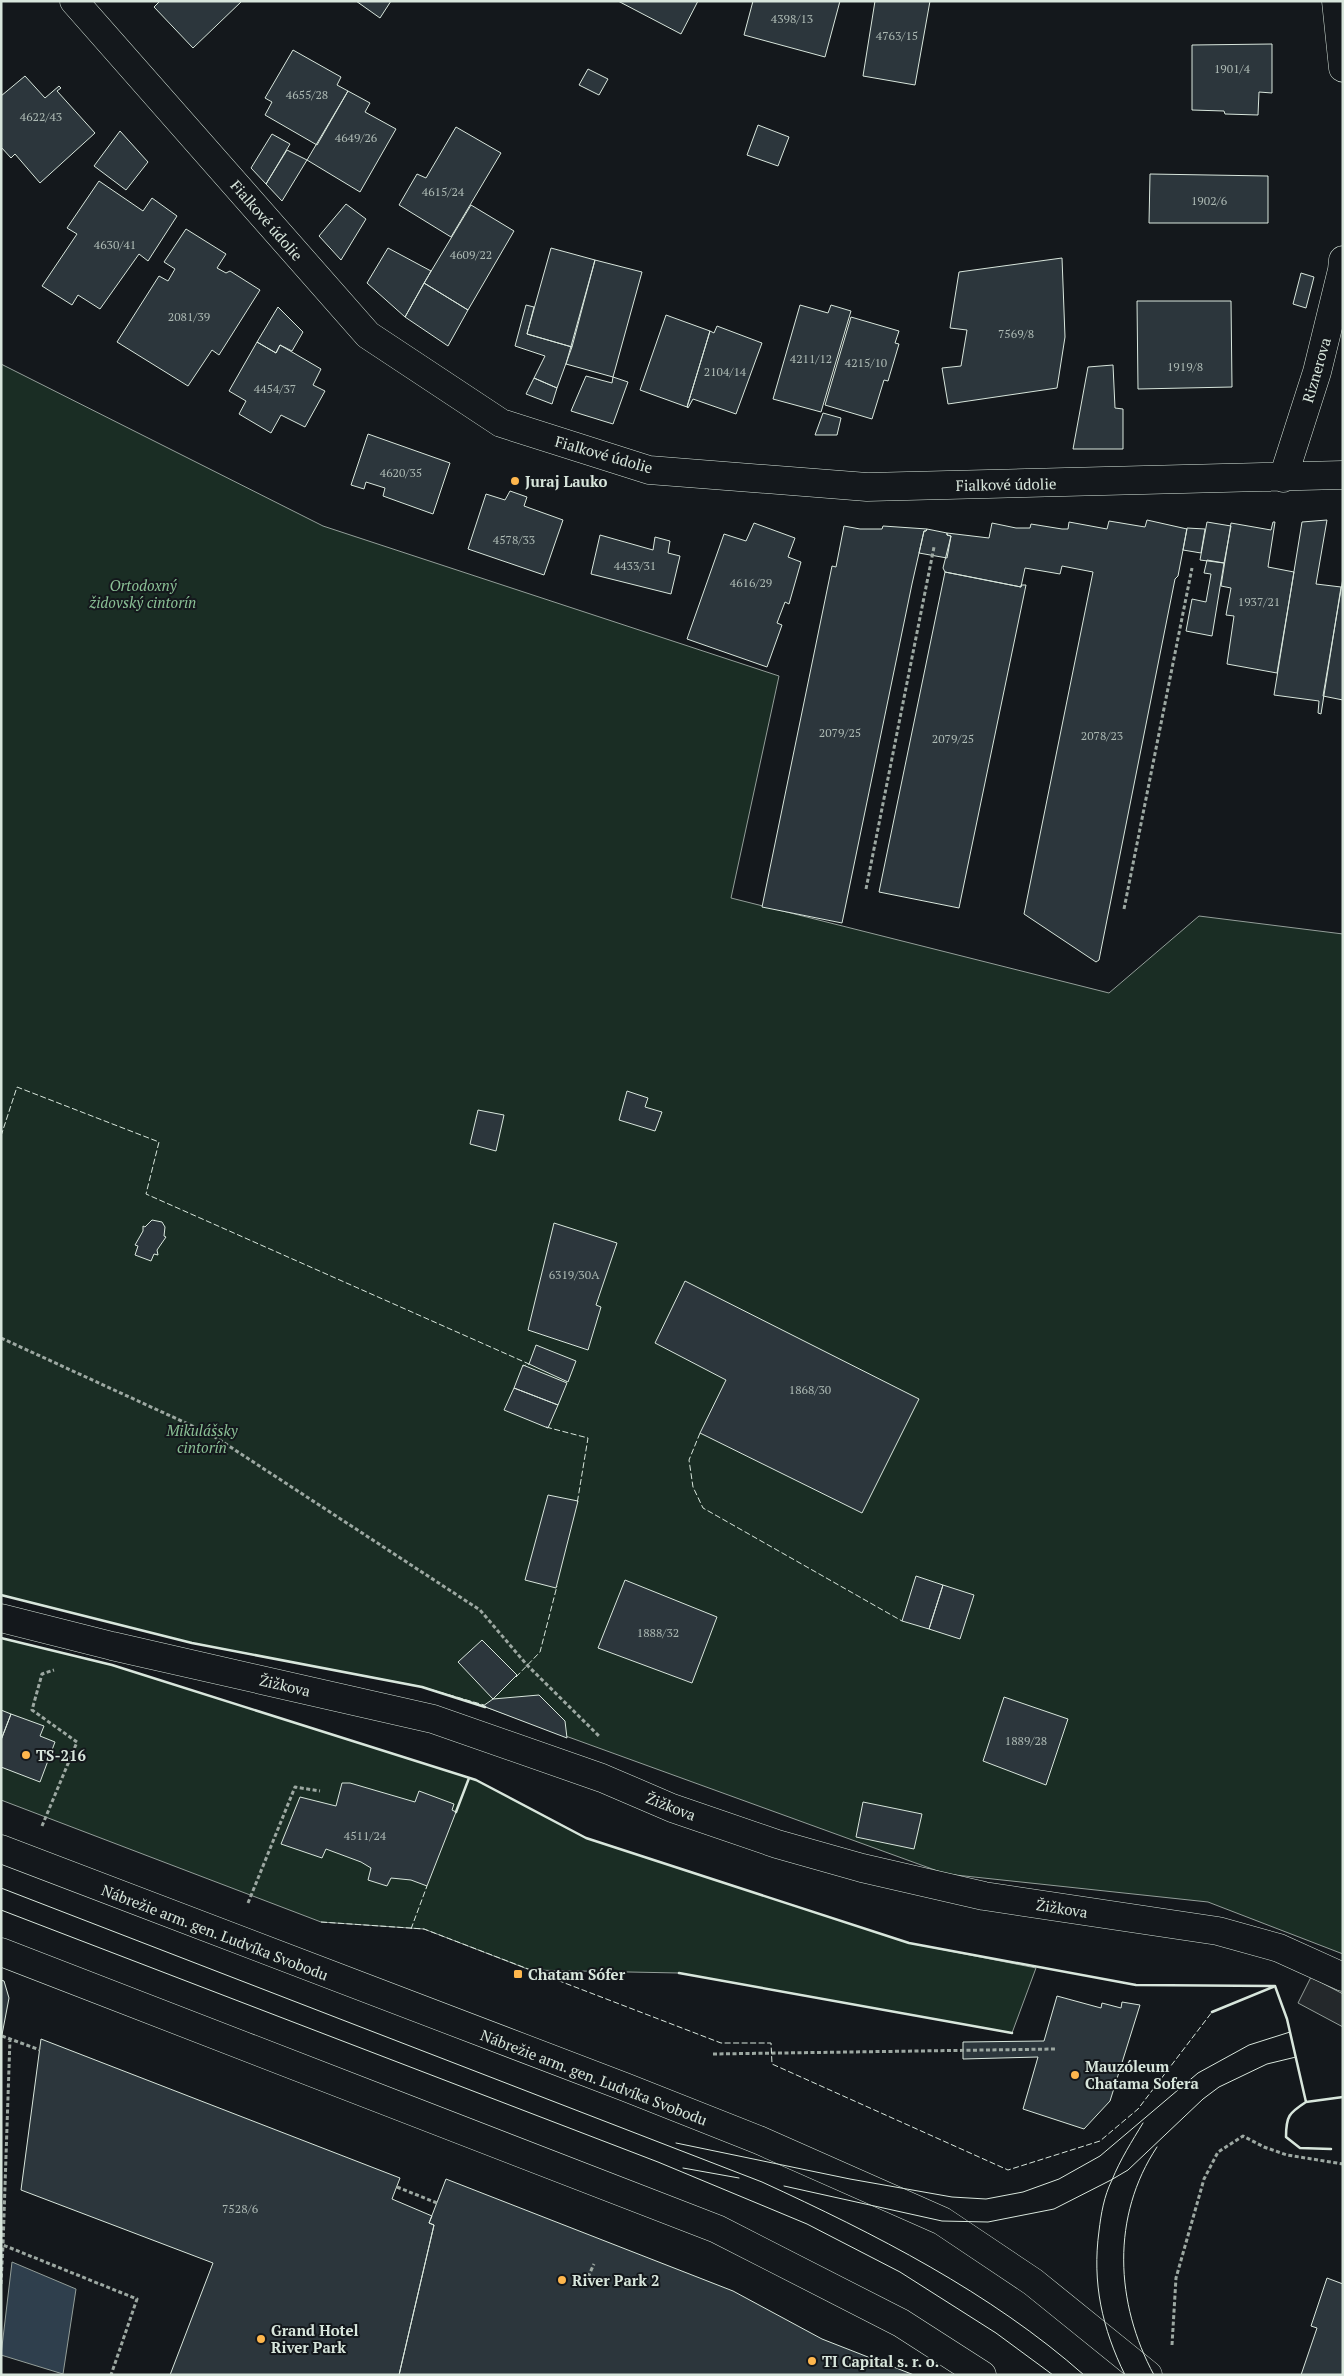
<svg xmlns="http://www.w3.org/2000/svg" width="1344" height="2376" font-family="'PT Serif',serif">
	<rect width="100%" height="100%" fill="#14181c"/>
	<!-- green -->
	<path fill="#1a2d24" stroke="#939e99" d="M1,364L323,526L779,676L731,898L1109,993L1199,916L1343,934V1954L1208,1902L946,1874L483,1706L423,1687L192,1643L1,1595Z
		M1,1638L112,1665L476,1780L586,1838L909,1943L1036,1968L1012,2033L679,1973L530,1970L424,1929L321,1922L1,1800Z"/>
	<!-- parking -->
	<path fill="#24282b" stroke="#939e99" d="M1311,1977L1343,1994V2027L1298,2003Z"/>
	<!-- water -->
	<path fill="#2f3f4d" stroke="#939e99" d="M12,2262L76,2289L63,2374L1,2355Z"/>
	<!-- building -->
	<path fill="#2c363c" stroke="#d8e6dc" d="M160,1H242L193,48L154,7Z
		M356,1H391L380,18Z
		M618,1H698L681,34Z
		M753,1H840L825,57L744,35Z
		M875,1H930L915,85L863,76Z
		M1272,44V93L1259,92L1258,115L1225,114L1224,111L1192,110V45Z
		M293,50L341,77L337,85L348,91L317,145L265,115L272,102L265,98Z
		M588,69L608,79L599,95L579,85Z
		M25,76L45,98L59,86L61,88L57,91L95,133L40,183L15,154L11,158L1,147V96Z
		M348,91L370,103L365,112L396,129L360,192L307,160Z
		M758,125L789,137L778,166L747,155Z
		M456,127L501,153L451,237L399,205L417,174L426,178Z
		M120,131L148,162L126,190L94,166Z
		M272,134L290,144L266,184L251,168Z
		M287,150L307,160L282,201L266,184Z
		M1150,174L1268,176V223H1149Z
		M99,181L143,211L152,198L177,216L148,261L139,254L100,309L78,295L72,305L42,286L77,234L67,228Z
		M346,204L366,219L341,260L319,236Z
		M471,205L514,231L468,310L424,283Z
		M186,229L226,254L217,268L226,273L230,271L260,290L219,355L212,350L188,386L117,342L159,276L168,281L175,269L164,262Z
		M388,248L431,271L405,317L367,283Z
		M551,248L595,260L572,347L527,334Z
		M1062,258L1065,337L1057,388L948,404L942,368L961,366L967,330L950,328L959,272Z
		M595,260L642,272L613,377L566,364Z
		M1301,273L1314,277L1306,308L1293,304Z
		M424,283L468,310L448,346L405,317Z
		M1137,301H1231L1232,387L1138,389Z
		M526,305L534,307L527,334L572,347L557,388L534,378L545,356L515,346Z
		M800,305L828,313L831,305L851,311L821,412L773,399Z
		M278,307L303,332L292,351L280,345L276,353L257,342Z
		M666,315L710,331L687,407L640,390Z
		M851,317L899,331L895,343L899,344L888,381L884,380L872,419L825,405Z
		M717,326L762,343L736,414L693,399L688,408L687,407L710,331L714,333Z
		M257,342L276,353L280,345L321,369L313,385L325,391L305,427L281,415L271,433L239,414L246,401L229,391Z
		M1113,365L1115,408L1123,409V449H1073L1088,367Z
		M586,376L612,383L613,377L628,382L613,424L571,411Z
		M534,378L557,388L552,404L526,394Z
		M823,413L841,418L837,435H815Z
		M368,434L450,463L433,514L383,496L385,488L366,482L364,489L351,485Z
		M510,491L527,497L524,506L563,520L544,575L468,549L486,494L505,500Z
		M1147,520L1187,529L1178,576L1175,579L1099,960L1096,962L1024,914L1093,572L1062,566L1060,574L1025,568L1021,587L945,572L943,568L951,536L947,535V533L989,538L992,523L1016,528H1030L1031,524L1062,529H1068L1069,522L1107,529L1109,521L1145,527Z
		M1327,520L1316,584L1341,587L1321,714L1318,713L1319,701L1274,695L1302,522Z
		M1207,522L1231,526L1224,563L1200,560Z
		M1273,522H1275L1268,567L1294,572L1277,673L1227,664L1234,616L1226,615L1231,588L1221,586L1231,523L1271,530Z
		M754,523L795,538L788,557L801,562L789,604L785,602L777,623L782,625L767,667L687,639L724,534L746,541Z
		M844,526L860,529H882L883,526L927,529L926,531H924L912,584L842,923L762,907L832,566L836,567Z
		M1187,528L1205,529L1201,553L1183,550Z
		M927,529L947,533V535L951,536L947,558L919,553L924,531H926Z
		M600,535L653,550L655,537L670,541L668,553L680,556L671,594L591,574Z
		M1207,560L1224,563L1212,636L1186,631L1192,599L1206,602L1211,574L1204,573Z
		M945,572L1021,587V585H1026L959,908L879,892Z
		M1343,578V700L1323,696Z
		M627,1091L648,1098L645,1107L662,1112L655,1131L619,1120Z
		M478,1110L504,1115L496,1151L470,1144Z
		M152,1220L162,1222L165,1227L164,1236L166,1237L157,1250L158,1255L154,1254L151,1261L135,1255L138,1246L135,1245L143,1231V1226L145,1227Z
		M554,1223L617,1243L596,1305L601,1307L588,1350L528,1330Z
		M685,1281L919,1399L862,1513L700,1433L726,1380L655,1343Z
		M536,1345L576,1361L568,1382L529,1364Z
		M523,1365L567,1383L558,1405L514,1388Z
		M514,1388L558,1405L548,1428L504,1410Z
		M548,1495L578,1501L556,1588L525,1580Z
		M916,1576L943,1585L929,1629L902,1621Z
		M625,1580L717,1617L692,1683L598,1648Z
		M943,1585L974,1595L960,1639L929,1629Z
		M482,1640L517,1675L493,1699L458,1662Z
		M539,1695L565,1721L567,1738L483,1706L493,1699Z
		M1004,1697L1068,1719L1046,1785L983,1761Z
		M1,1710L11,1714L1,1740Z
		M11,1714L44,1726L40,1736L55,1742L40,1782L1,1767V1740Z
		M342,1783H350L415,1802L419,1791L454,1804L452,1810L456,1812L427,1886L411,1880L391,1878L387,1886L368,1880L371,1868L361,1862L326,1849L322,1858L281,1844L300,1797L336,1806Z
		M863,1802L922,1814L914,1849L856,1837Z
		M1,1980L4,1981L9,1998L1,2040Z
		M1057,1996L1101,2008L1102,2003L1121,2008L1122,2002L1140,2005L1110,2101L1084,2129L1023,2109L1038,2057L963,2059V2042L1044,2041Z
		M41,2039L400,2178L392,2199L432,2216L429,2223L434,2225L399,2375H170L213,2263L21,2190Z
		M446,2179L733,2291L822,2339L914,2375H399L434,2225L429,2223Z
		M1327,2278L1343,2284V2375H1301L1317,2328L1311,2326Z"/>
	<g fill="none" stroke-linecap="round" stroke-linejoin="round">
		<!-- minor casing -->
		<g stroke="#d8e6dc" stroke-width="29">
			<path id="minor" d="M74,1L368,335L501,423L649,470L867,487L1343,475
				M1336,1L1343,68
				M1283,478L1317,372L1342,270L1343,260
				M1,1618L112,1646L433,1719L602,1778L672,1808L777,1844L862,1868L984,1896L1218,1931L1279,1948L1343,1977"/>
		</g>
		<!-- secondary casing -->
		<g stroke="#d8e6dc" stroke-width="29">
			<path id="secondary" d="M1,1849L625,2087L759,2140L942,2221L1033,2282L1148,2375
				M1,1952L717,2229L901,2323L982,2375"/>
		</g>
		<!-- path -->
		<path stroke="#9da8a2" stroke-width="3" stroke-dasharray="4 2.5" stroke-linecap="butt" d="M866,889L934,547
			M1124,909L1192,568
			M1,1338L212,1435L480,1610L527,1665L600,1737
			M42,1826L77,1742L32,1710L42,1674L54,1670
			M248,1903L295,1787L320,1791
			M2,2036L40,2050
			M10,2038L3,2245L137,2299L111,2375
			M713,2054L1055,2049
			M397,2187L437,2203
			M588,2277L594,2264
			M1,2284L3,2245
			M1172,2345L1176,2278L1204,2179L1218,2152L1243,2136L1264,2147L1287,2155L1343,2164"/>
		<!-- minor -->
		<use href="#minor" stroke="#14181c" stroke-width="28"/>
		<!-- secondary -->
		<use href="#secondary" stroke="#14181c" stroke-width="28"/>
		<!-- tram -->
		<path stroke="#d8e6dc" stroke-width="1" d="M1,1888L762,2182C875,2234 990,2292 1084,2375
			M1,1910L658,2162L807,2224L900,2272L996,2333L1053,2375
			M676,2143L850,2179L952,2197L986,2199L1023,2192L1059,2179L1100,2156L1198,2073L1249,2045L1290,2032
			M683,2168L739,2178
			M784,2186L942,2221L988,2222L1054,2209L1111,2180L1128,2170L1203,2099L1219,2087L1267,2064L1296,2057
			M1125,2375C1102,2328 1092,2283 1099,2231C1101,2214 1104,2196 1112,2180C1120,2160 1132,2141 1143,2123
			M1154,2375C1115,2303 1111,2216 1157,2147"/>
		<!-- fence -->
		<path stroke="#d8e6dc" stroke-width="1" stroke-dasharray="6 2.5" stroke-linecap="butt" d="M1,1136L17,1087L159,1142L146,1194L529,1364L523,1366
			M546,1427L588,1438L577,1504
			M700,1433L689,1460L693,1487L703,1508L902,1621
			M1,1595L192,1643L422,1687L484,1705
			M516,1677L540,1652L557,1586
			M321,1922L424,1929L721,2043H771L772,2064L1008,2170L1100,2141L1138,2109L1212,2012
			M411,1929L427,1886"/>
		<!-- wall -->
		<path stroke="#d8e6dc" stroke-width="2.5" d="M1,1595L192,1643L422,1687L485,1707
			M1,1638L112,1665L476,1780L586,1838L909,1943L1136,1985L1275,1986
			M456,1812L469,1778
			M679,1973L1012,2033
			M1275,1986L1287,2019L1306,2102L1343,2097
			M1212,2012L1273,1987
			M1306,2102C1289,2113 1286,2116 1286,2137L1300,2148L1331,2149"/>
	</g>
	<!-- markers -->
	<g fill="#ffb74d" stroke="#14181c" stroke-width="2">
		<circle cx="515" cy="481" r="5"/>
		<circle cx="26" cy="1755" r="5"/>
		<rect x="513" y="1969" width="10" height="10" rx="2.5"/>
		<circle cx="1075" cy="2075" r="5"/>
		<circle cx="562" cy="2280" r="5"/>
		<circle cx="261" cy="2339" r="5"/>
		<circle cx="812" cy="2361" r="5"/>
	</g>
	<g text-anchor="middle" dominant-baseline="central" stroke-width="4" stroke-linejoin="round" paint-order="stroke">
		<!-- number labels -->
		<g font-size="12" fill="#adbab4">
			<text x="792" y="18">4398/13</text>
			<text x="897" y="35">4763/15</text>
			<text x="1232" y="68">1901/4</text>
			<text x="307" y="94">4655/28</text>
			<text x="41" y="116">4622/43</text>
			<text x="356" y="137">4649/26</text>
			<text x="443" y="191">4615/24</text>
			<text x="1209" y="200">1902/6</text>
			<text x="115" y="244">4630/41</text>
			<text x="471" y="254">4609/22</text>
			<text x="189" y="316">2081/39</text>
			<text x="1016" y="333">7569/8</text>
			<text x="811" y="358">4211/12</text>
			<text x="866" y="362">4215/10</text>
			<text x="1185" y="366">1919/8</text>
			<text x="725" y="371">2104/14</text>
			<text x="275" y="388">4454/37</text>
			<text x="401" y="472">4620/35</text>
			<text x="514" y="539">4578/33</text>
			<text x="635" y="565">4433/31</text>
			<text x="751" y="582">4616/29</text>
			<text x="1259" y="601">1937/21</text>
			<text x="840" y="732">2079/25</text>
			<text x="1102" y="735">2078/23</text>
			<text x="953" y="738">2079/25</text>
			<text x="574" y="1274">6319/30A</text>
			<text x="810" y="1389">1868/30</text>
			<text x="658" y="1632">1888/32</text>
			<text x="1026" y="1740">1889/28</text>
			<text x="365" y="1835">4511/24</text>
			<text x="240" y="2208">7528/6</text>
		</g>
		<!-- street labels -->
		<g font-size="15" fill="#d8e6dc" stroke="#14181c">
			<text transform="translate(267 220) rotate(49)">Fialkové údolie</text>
			<text transform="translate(1316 370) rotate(-74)">Riznerova</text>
			<text transform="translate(604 454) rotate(16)">Fialkové údolie</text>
			<text transform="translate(1006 484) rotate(-1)">Fialkové údolie</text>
			<text transform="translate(285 1685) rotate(13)">Žižkova</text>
			<text transform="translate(671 1806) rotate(21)">Žižkova</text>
			<text transform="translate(1062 1908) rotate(9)">Žižkova</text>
			<text transform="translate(215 1932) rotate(21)">Nábrežie arm. gen. Ludvíka Svobodu</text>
			<text transform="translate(594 2077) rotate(21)">Nábrežie arm. gen. Ludvíka Svobodu</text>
		</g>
		<!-- poi labels -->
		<g font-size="15" font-weight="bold" fill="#d8e6dc" stroke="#14181c" text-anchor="start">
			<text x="525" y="481">Juraj Lauko</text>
			<text x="36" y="1755">TS-216</text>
			<text x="528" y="1974">Chatam Sófer</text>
			<text x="1085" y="2066">Mauzóleum<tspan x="1085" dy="17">Chatama Sofera</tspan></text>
			<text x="572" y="2280">River Park 2</text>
			<text x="271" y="2330">Grand Hotel<tspan x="271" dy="17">River Park</tspan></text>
			<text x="822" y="2361">TI Capital s. r. o.</text>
		</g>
		<!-- park labels -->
		<g font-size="15" font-style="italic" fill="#8ac095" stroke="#14181c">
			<text x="143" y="585">Ortodoxný<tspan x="143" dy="17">židovský cintorín</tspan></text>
			<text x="202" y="1430">Mikulášsky<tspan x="202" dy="17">cintorín</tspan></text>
		</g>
	</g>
	<!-- border -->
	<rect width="1344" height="2376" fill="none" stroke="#d8e6dc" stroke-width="5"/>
</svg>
